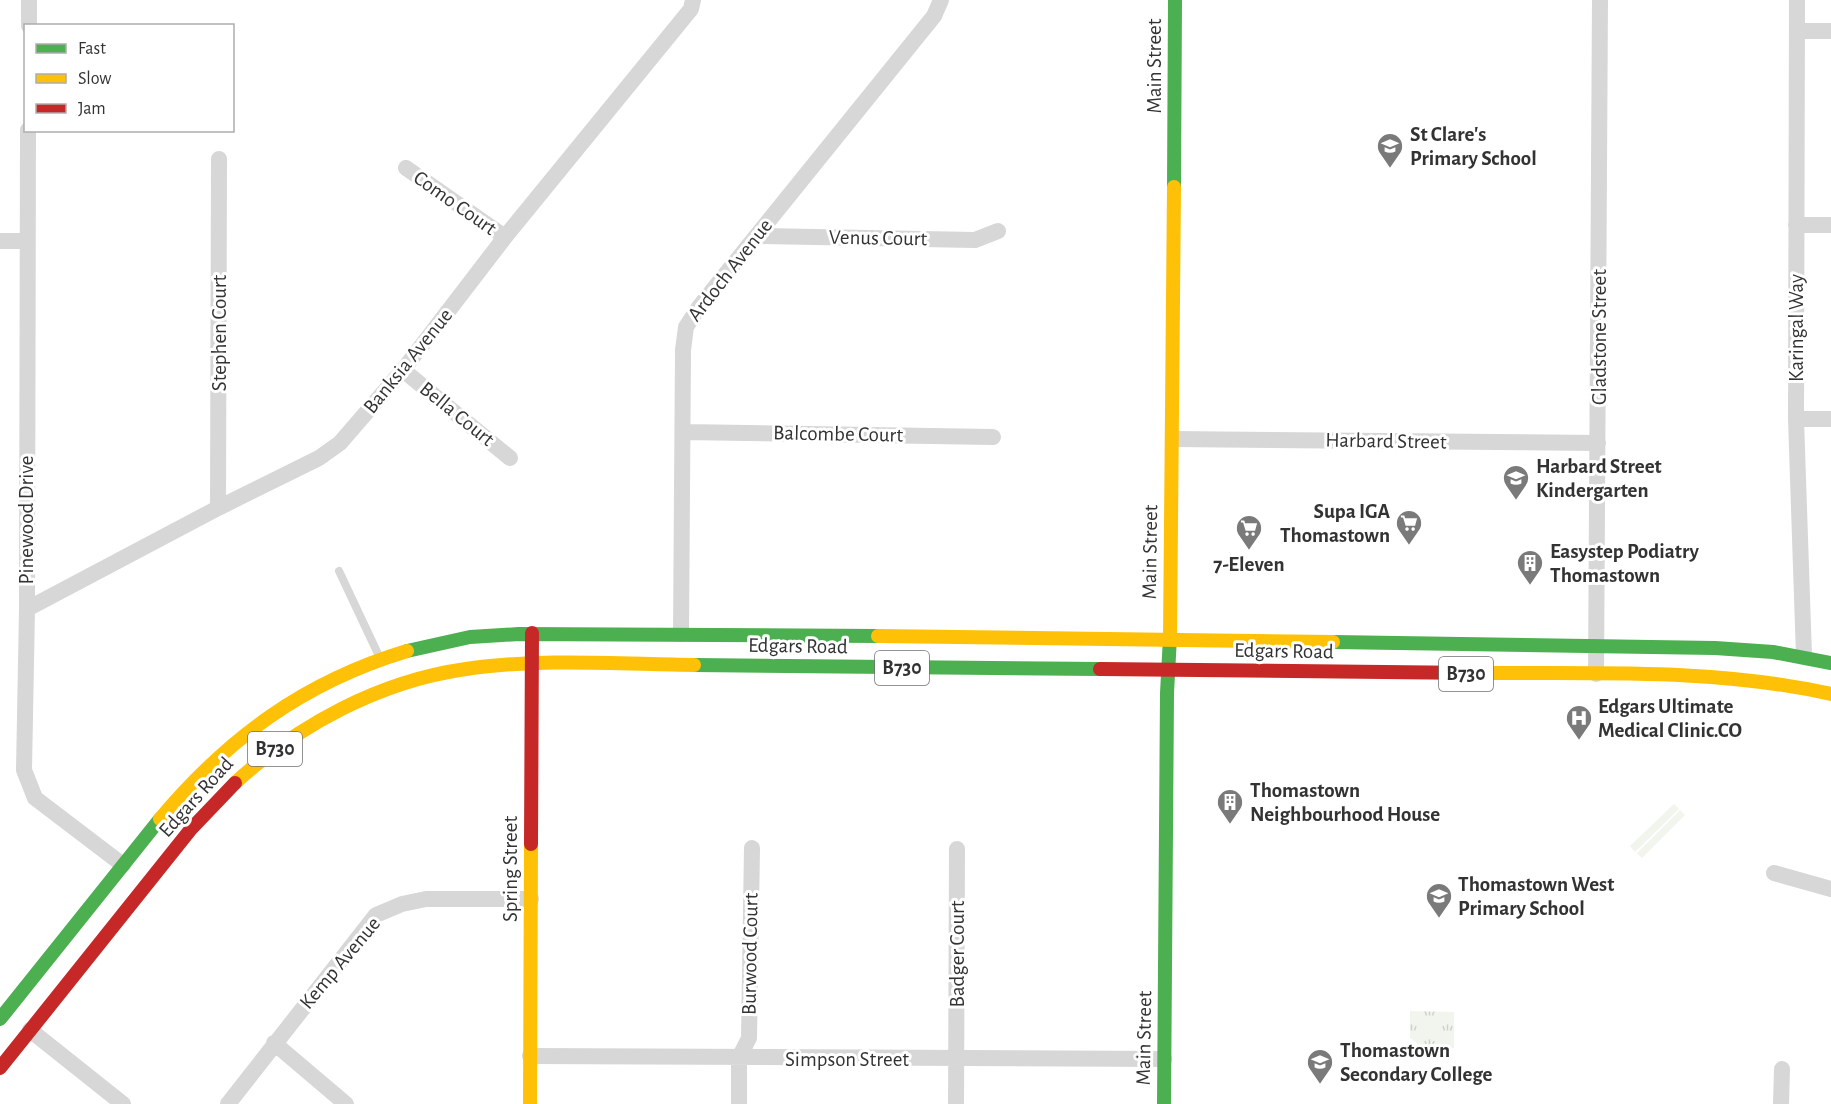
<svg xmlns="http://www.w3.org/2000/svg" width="1831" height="1104" font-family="'Alegreya Sans',sans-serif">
	<defs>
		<pattern id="park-tufts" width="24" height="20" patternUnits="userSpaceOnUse" patternTransform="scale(1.5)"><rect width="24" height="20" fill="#f1f5ed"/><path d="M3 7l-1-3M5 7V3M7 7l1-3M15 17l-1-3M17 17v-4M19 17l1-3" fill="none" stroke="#cfd2cc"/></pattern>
	</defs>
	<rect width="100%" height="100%" fill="#fff"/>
	<!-- park -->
	<path fill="url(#park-tufts)" d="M1410,1011L1454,1012V1048H1424L1410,1038Z"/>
	<!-- garden -->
	<path fill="#f1f5ed" d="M1674,804L1679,809L1635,852L1630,846Z
		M1680,810L1685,815L1642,858L1637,853Z"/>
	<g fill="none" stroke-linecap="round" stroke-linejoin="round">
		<!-- lane -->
		<path stroke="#d7d7d7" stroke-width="8" d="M339,571L379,656"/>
		<!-- street -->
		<path stroke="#d7d7d7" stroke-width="16" d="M1797,0L1796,419L1804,656
			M29,26V0
			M1797,31H1831
			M28,130L27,609L24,770L35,798L123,865
			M406,168L505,237
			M1796,225H1831
			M757,236L975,240L998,231
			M0,241H26
			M403,370L510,458
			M1796,419H1831
			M683,432L993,437
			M1173,439L1598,443
			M218,508L219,159
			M27,609L218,508L319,458L340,443L403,370L505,237L691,9L693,0
			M681,634L683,350L686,327L699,307L934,16L941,0
			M1596,674L1600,0
			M1774,873L1831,889
			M30,1030L123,1104
			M274,1043L346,1104
			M530,1056L1164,1059
			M228,1104L376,915L402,904L426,899H531
			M739,1104V1058L749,1038L752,848
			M956,1104L957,849
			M1781,1104L1782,1069"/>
		<!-- fast -->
		<path stroke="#4caf50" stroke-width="14" d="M1174,187L1175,0
			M1333,642L1715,648L1773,652L1831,663
			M407,651L470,637L519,634L878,636
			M694,665L1100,669
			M0,1019L160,819
			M1164,1104L1167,693L1170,637"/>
		<!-- slow -->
		<path stroke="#ffc107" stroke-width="14" d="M878,636L1333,642
			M1170,637L1174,187
			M1475,673C1594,674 1715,668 1831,694
			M235,783C298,725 380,681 466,669C539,658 619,664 694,665
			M160,819C228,738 304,682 407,651
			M530,1104L531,844"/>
		<!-- jam -->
		<path stroke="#c62828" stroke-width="14" d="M1100,669L1475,673
			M531,844L532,633
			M0,1068L191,829L235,783"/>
	</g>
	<!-- icons -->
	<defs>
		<g id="school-pin" transform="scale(1.35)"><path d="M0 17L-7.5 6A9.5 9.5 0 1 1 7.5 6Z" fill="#7a7a7a" stroke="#fff"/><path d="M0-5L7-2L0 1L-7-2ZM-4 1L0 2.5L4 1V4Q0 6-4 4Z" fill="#fff"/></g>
		<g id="supermarket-pin" transform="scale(1.35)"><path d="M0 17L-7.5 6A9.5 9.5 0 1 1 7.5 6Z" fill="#7a7a7a" stroke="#fff"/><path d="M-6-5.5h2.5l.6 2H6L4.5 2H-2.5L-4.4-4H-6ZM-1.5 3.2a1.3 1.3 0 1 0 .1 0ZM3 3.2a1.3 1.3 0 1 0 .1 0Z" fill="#fff"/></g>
		<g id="building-pin" transform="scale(1.35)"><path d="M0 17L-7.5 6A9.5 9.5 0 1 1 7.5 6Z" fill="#7a7a7a" stroke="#fff"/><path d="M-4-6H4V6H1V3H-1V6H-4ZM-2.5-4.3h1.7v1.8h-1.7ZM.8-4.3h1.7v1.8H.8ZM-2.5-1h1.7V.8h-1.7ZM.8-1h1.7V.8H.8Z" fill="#fff"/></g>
		<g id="hospital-pin" transform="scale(1.35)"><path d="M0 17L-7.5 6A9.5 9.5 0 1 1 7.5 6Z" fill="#7a7a7a" stroke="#fff"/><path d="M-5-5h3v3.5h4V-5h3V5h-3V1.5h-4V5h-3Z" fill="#fff"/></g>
	</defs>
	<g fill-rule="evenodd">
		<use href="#school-pin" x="1390" y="146"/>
		<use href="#school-pin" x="1516" y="478"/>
		<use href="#supermarket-pin" x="1409" y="523"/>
		<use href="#supermarket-pin" x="1249" y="528"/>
		<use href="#building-pin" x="1530" y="563"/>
		<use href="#hospital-pin" x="1579" y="718"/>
		<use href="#building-pin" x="1230" y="802"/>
		<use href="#school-pin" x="1439" y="896"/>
		<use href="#school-pin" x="1320" y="1062"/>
	</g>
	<g text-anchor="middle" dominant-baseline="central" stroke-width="6" stroke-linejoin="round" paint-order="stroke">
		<!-- shield labels -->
		<g fill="#fff" stroke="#707070" stroke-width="1.5">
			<rect x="875" y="651" width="54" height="34" rx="4.5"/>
			<rect x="1439" y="657" width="54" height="34" rx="4.5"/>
			<rect x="248" y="732" width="54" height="34" rx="4.5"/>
		</g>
		<g font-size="20" font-weight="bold" fill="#333">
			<text x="902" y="668">B730</text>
			<text x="1466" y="674">B730</text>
			<text x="275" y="749">B730</text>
		</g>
		<!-- street labels -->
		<g font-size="21" fill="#333" stroke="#fff">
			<text transform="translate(1154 66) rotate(-90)">Main Street</text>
			<text transform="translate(455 203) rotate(35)">Como Court</text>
			<text transform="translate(878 238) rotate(1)">Venus Court</text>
			<text transform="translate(730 270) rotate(-52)">Ardoch Avenue</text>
			<text transform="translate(1796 328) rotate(-90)">Karingal Way</text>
			<text transform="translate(219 333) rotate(-90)">Stephen Court</text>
			<text transform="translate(1599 337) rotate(-90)">Gladstone Street</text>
			<text transform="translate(408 361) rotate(-51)">Banksia Avenue</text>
			<text transform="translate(457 414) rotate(39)">Bella Court</text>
			<text transform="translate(838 434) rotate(1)">Balcombe Court</text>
			<text transform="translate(1386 441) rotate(1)">Harbard Street</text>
			<text transform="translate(26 520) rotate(-90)">Pinewood Drive</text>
			<text transform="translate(1150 552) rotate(-89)">Main Street</text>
			<text transform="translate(798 646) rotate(1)">Edgars Road</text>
			<text transform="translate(1284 651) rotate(1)">Edgars Road</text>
			<text transform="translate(196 797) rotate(-48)">Edgars Road</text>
			<text transform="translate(510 869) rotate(-90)">Spring Street</text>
			<text transform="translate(750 954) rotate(-89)">Burwood Court</text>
			<text transform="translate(957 954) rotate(-90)">Badger Court</text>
			<text transform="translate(340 963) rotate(-50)">Kemp Avenue</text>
			<text transform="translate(1144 1038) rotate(-89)">Main Street</text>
			<text x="847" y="1059">Simpson Street</text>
		</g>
		<!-- poi labels -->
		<g font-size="21" font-weight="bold" fill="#333" stroke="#fff" text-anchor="start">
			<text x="1410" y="134">St Clare's<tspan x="1410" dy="24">Primary School</tspan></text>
			<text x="1536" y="466">Harbard Street<tspan x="1536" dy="24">Kindergarten</tspan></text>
			<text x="1390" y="511" text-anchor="end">Supa IGA<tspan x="1390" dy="24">Thomastown</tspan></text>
			<text x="1550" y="551">Easystep Podiatry<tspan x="1550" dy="24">Thomastown</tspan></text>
			<text x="1249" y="564" text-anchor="middle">7-Eleven</text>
			<text x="1598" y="706">Edgars Ultimate<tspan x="1598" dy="24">Medical Clinic.CO</tspan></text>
			<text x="1250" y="790">Thomastown<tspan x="1250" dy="24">Neighbourhood House</tspan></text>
			<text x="1458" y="884">Thomastown West<tspan x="1458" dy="24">Primary School</tspan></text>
			<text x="1340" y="1050">Thomastown<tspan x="1340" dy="24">Secondary College</tspan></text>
		</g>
	</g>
	<!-- legend -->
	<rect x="24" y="24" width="210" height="108" fill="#ffffff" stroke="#adadad" stroke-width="1.5"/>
	<rect x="36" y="44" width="30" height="9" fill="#4caf50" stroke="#adadad" stroke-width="1.5"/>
	<text x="78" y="54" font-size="18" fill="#333333">Fast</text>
	<rect x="36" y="74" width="30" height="9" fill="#ffc107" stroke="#adadad" stroke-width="1.5"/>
	<text x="78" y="84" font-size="18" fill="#333333">Slow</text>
	<rect x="36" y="104" width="30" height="9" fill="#c62828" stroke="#adadad" stroke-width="1.5"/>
	<text x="78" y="114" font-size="18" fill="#333333">Jam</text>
</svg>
